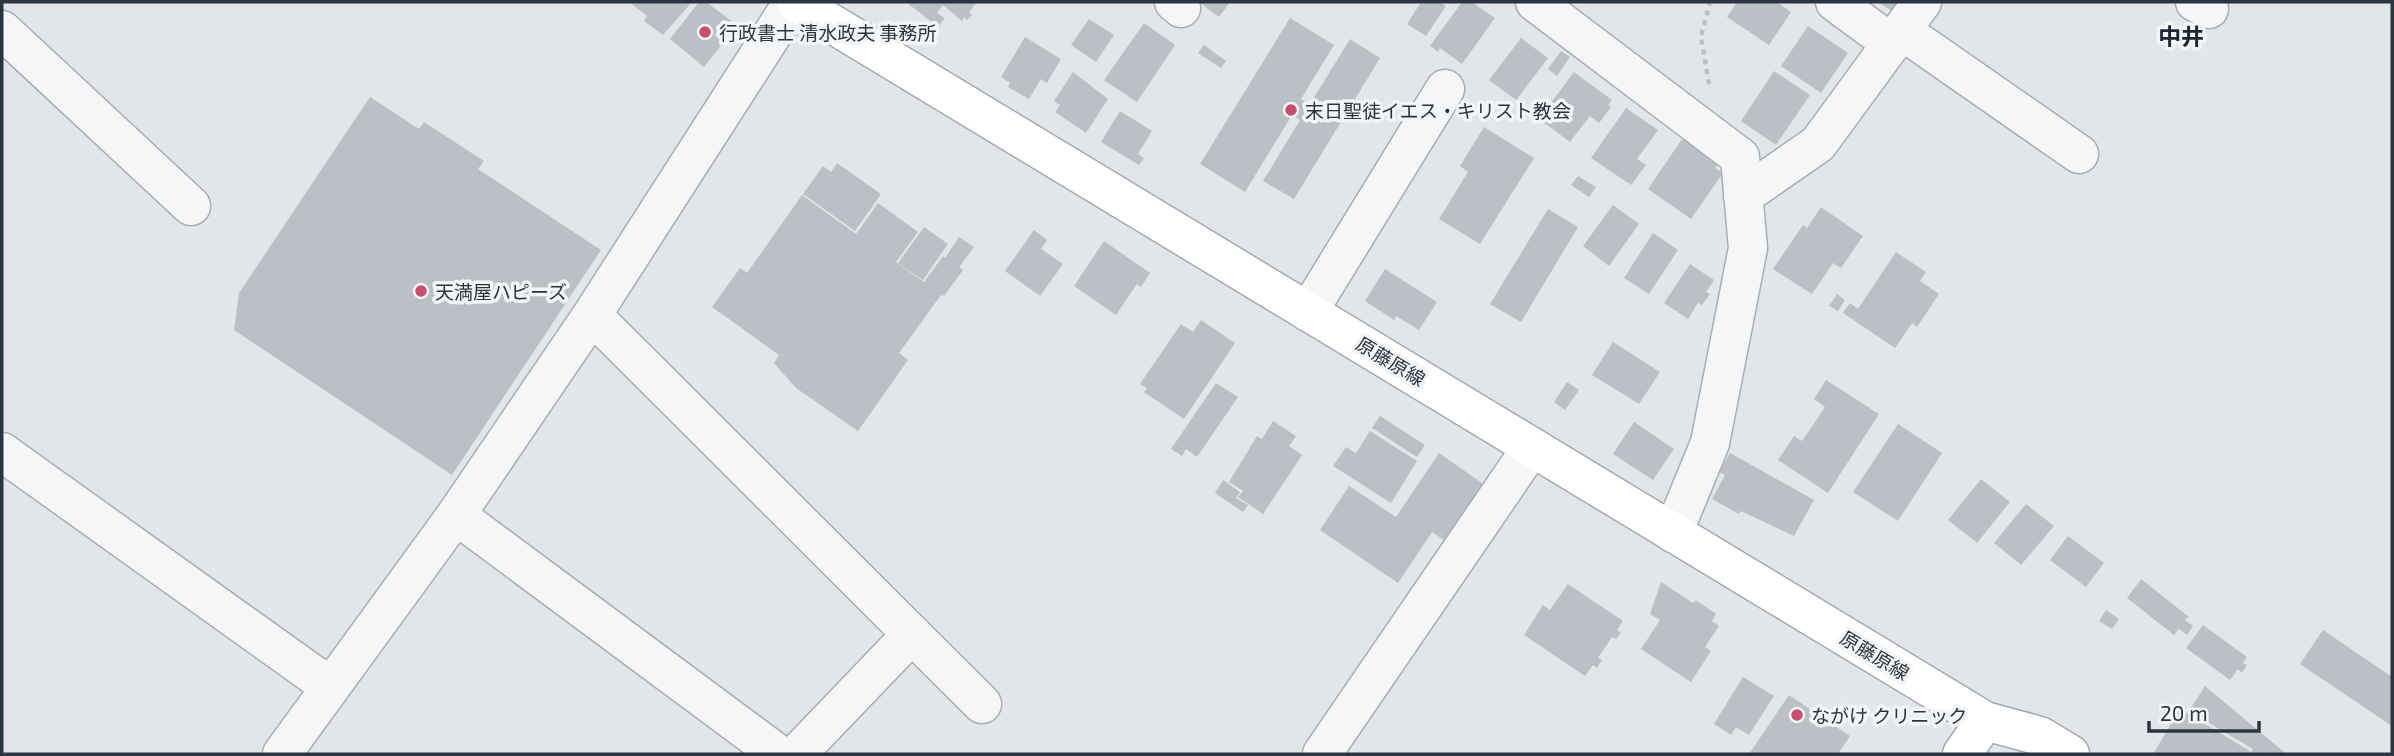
<svg xmlns="http://www.w3.org/2000/svg" width="2394" height="756" font-family="'Exo 2','Noto Sans JP',sans-serif">
	<rect width="100%" height="100%" fill="#e2e6ea"/>
	<!-- building -->
	<path fill="#bac0c6" d="M629,2H692L663,35L644,21L647,16Z
		M699,2H706L737,25L704,67L670,39Z
		M906,2H977L969,12L972,15L967,20L964,17L962,21L943,5L937,13L945,18L938,27Z
		M1199,2H1230L1219,17Z
		M1421,2H1439L1446,6L1426,36L1407,24Z
		M1462,2H1472L1495,18L1462,64L1440,48L1438,52L1430,46Z
		M1737,2H1777L1791,12L1769,45L1727,17Z
		M1878,2H1897L1892,11Z
		M1290,18L1334,45L1301,99L1310,104L1350,39L1380,58L1294,199L1263,181L1300,120L1292,115L1245,192L1200,164Z
		M1089,19L1114,35L1096,62L1071,45Z
		M1144,23L1175,45L1137,102L1104,80Z
		M1808,26L1848,53L1821,93L1781,66Z
		M1025,37L1061,59L1047,83L1041,79L1029,99L1008,87L1010,83L1001,77Z
		M1521,38L1548,58L1516,100L1489,80Z
		M1204,45L1226,61L1221,68L1198,53Z
		M1561,51L1570,57L1557,76L1548,69Z
		M1774,71L1810,95L1776,145L1741,121Z
		M1073,72L1108,99L1086,133L1055,112L1060,105L1054,101Z
		M1574,72L1612,100L1608,105L1611,107L1599,123L1590,116L1570,142L1539,119Z
		M370,97L419,129L424,122L484,161L478,169L601,250L452,475L234,330L239,293Z
		M1626,108L1658,130L1637,159L1646,165L1631,185L1591,158Z
		M1120,111L1152,131L1138,154L1144,158L1139,165L1101,142Z
		M1484,127L1534,158L1480,244L1439,219L1468,172L1460,166Z
		M1682,139L1718,163L1715,168L1723,173L1691,219L1648,189Z
		M837,163L881,194L855,231L803,194L823,166L831,172Z
		M1578,176L1596,187L1589,197L1571,185Z
		M802,195L856,234L878,203L918,232L896,262L924,282L943,256L945,258L959,237L974,247L959,267L963,270L944,296L941,295L899,353L908,360L858,431L796,388L774,363L779,355L712,307L740,268L747,273Z
		M1613,205L1639,224L1609,266L1583,246Z
		M1821,207L1863,236L1841,268L1833,263L1812,294L1773,269L1803,225L1807,228Z
		M1548,209L1578,227L1521,322L1490,304Z
		M924,227L948,244L923,280L898,263Z
		M1034,230L1047,240L1041,249L1063,264L1040,296L1005,271Z
		M1653,233L1678,250L1649,294L1624,278Z
		M1104,241L1150,273L1141,287L1137,284L1116,315L1074,286Z
		M1896,252L1926,272L1920,281L1939,294L1917,327L1912,323L1895,348L1843,313L1850,303L1858,309Z
		M1690,264L1714,280L1706,292L1710,294L1702,305L1698,303L1688,319L1664,303Z
		M1385,269L1437,302L1419,330L1396,316L1394,320L1365,301Z
		M1837,294L1845,300L1838,311L1829,306Z
		M1201,320L1235,343L1184,419L1144,392L1147,388L1140,384L1181,324L1193,332Z
		M1613,342L1660,372L1639,404L1592,375Z
		M1826,380L1879,414L1828,493L1778,460L1794,436L1802,441L1825,407L1814,399Z
		M1567,382L1579,390L1565,410L1554,402Z
		M1216,383L1238,397L1197,457L1186,449L1182,456L1171,449Z
		M1380,416L1425,445L1417,457L1372,428Z
		M1273,421L1296,436L1289,446L1302,455L1263,514L1238,497L1243,491L1229,482L1257,436L1262,439Z
		M1634,422L1674,449L1653,480L1613,454Z
		M1898,424L1942,453L1898,521L1853,492Z
		M1370,431L1417,461L1391,503L1333,466L1346,447L1356,453Z
		M1439,453L1489,488L1451,545L1432,532L1398,583L1320,530L1349,486L1396,517Z
		M1730,453L1814,500L1794,536L1741,511L1739,514L1712,499L1725,475L1719,472Z
		M1981,479L2010,502L1977,543L1948,520Z
		M1223,480L1240,492L1236,498L1248,505L1243,512L1215,493Z
		M2026,504L2054,526L2021,565L1994,543Z
		M2068,536L2104,563L2086,587L2050,560Z
		M2141,579L2189,617L2185,620L2193,626L2187,635L2179,629L2174,635L2127,598Z
		M1661,582L1693,603L1696,600L1716,614L1712,621L1719,626L1705,647L1711,651L1691,682L1641,649L1660,620L1650,614Z
		M1568,584L1623,621L1617,630L1621,633L1616,639L1612,637L1598,658L1602,660L1597,668L1593,665L1585,676L1524,635L1543,605L1550,610Z
		M2106,610L2119,619L2112,629L2099,621Z
		M2203,625L2247,657L2243,663L2247,665L2242,673L2238,669L2230,680L2186,648Z
		M2323,630L2392,677V726L2300,664Z
		M1743,677L1774,696L1749,735L1736,727L1731,735L1714,724Z
		M2205,686L2284,752L2282,754H2273L2270,752L2268,754H2250L2253,749L2189,711Z
		M1789,695L1850,736L1838,754H1749Z
		M2180,709L2250,751L2248,754H2153Z"/>
	<g fill="none" stroke-linecap="round" stroke-linejoin="round">
		<!-- minor casing -->
		<g stroke="#a7adb4" stroke-width="41">
			<path id="minor" d="M1174,2L1181,8
				M1535,2L1740,157L1748,248L1710,443L1673,533
				M1835,2L1892,44
				M2195,2L2209,9
				M2,30L191,206
				M1901,30L2079,154
				M1743,196L1818,144L1922,2
				M1308,312L1445,89
				M592,315L982,704
				M2,452L329,686
				M456,515L778,754
				M282,754L456,515L592,315L793,2
				M797,754L912,634
				M1322,754L1532,447"/>
		</g>
		<!-- major casing -->
		<g stroke="#a2abb5" stroke-width="41">
			<path id="major" d="M796,2L1985,721L2040,736L2070,754
				M1962,754L1985,721"/>
		</g>
		<!-- path -->
		<path stroke="#bcc0c5" stroke-width="4.5" stroke-dasharray="5 5" stroke-linecap="butt" d="M1709,84L1701,37L1710,2"/>
		<!-- minor -->
		<use href="#minor" stroke="#f5f6f8" stroke-width="38"/>
		<!-- major -->
		<use href="#major" stroke="#fff" stroke-width="38"/>
	</g>
	<!-- markers -->
	<g fill="#c6506c" stroke="#f2f5f7" stroke-width="2.5">
		<circle cx="705" cy="32" r="7"/>
		<circle cx="1291" cy="110" r="7"/>
		<circle cx="421" cy="291" r="7"/>
		<circle cx="1797" cy="715" r="7"/>
	</g>
	<g text-anchor="middle" dominant-baseline="central" stroke-width="7" stroke-linejoin="round" paint-order="stroke">
		<!-- poi labels -->
		<g font-size="19" fill="#2b3541" stroke="#f2f5f7" text-anchor="start">
			<text x="719" y="32">行政書士 清水政夫 事務所</text>
			<text x="1305" y="110">末日聖徒イエス・キリスト教会</text>
			<text x="435" y="291">天満屋ハピーズ</text>
			<text x="1811" y="715">ながけ クリニック</text>
		</g>
		<!-- street labels -->
		<g font-size="19" fill="#2b3541" stroke="#f2f5f7">
			<text transform="translate(1391 361) rotate(31)">原藤原線</text>
			<text transform="translate(1875 655) rotate(31)">原藤原線</text>
		</g>
		<!-- quarter labels -->
		<g font-size="23" font-weight="bold" fill="#1d2632" stroke="#f2f5f7">
			<text x="2181" y="36">中井</text>
		</g>
	</g>
	<!-- border -->
	<rect width="2394" height="756" fill="none" stroke="#2b3541" stroke-width="7"/>
	<!-- scale -->
	<path d="M2149 721v10h110v-10" fill="none" stroke="#2b3541" stroke-width="3.5"/>
	<text x="2160" y="721" font-size="21" fill="#2b3541" stroke="#f2f5f7" stroke-width="5" paint-order="stroke">20 m</text>
</svg>
